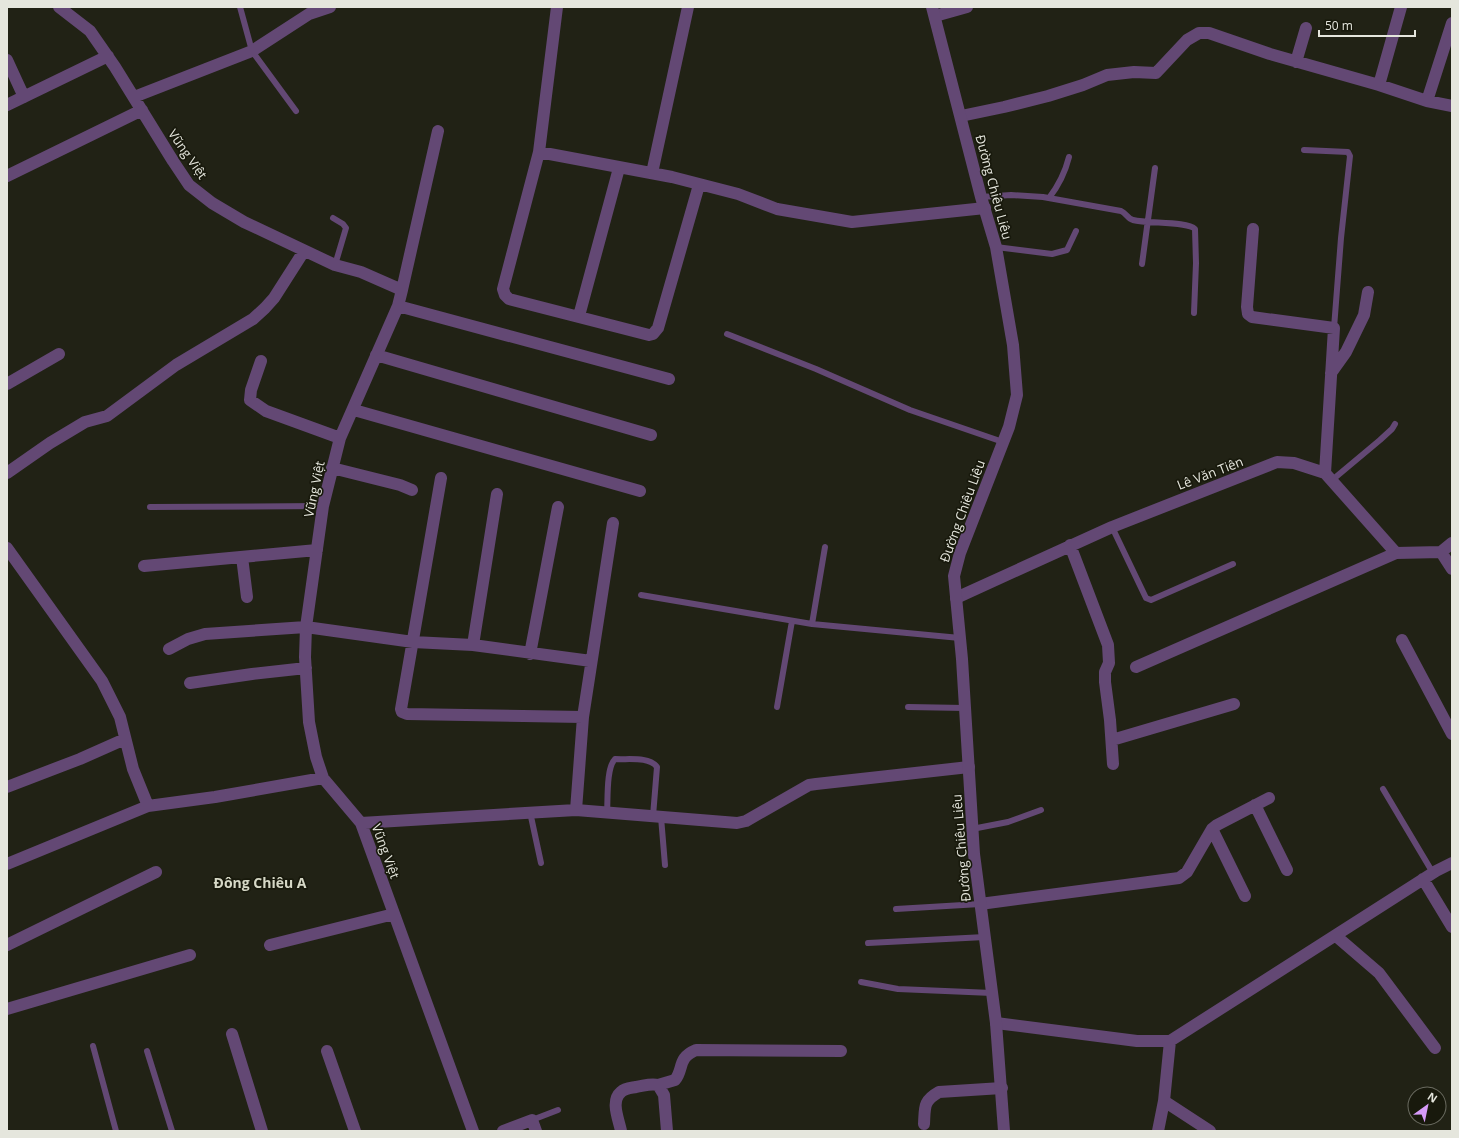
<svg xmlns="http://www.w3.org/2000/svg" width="1459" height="1138" font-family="'Open Sans',sans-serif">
	<rect width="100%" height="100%" fill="#212215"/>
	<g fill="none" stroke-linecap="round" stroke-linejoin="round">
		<!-- service -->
		<path stroke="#634874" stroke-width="6" d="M240,7L252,51L296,111
			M1304,150L1348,152L1350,156L1341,238L1334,328
			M981,197L1011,195L1043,197L1121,211C1126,213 1128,219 1133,220C1147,224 1187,221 1195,229L1196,263L1194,313
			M1049,198C1059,185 1065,173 1069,157
			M333,218L343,224L346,228L335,265
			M996,247L1052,254L1067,250L1076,231
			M1142,264L1155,168
			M727,334L816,369L910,410L1003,442
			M1331,481L1380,440L1392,429L1395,424
			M150,507L323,506
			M1112,527L1146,598L1151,600L1233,564
			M641,595L812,624L960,638
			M812,624L825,547
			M777,707L792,621
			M908,707L965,708
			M1383,789L1433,873
			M530,812L541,863
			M607,813C608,800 606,768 615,759C627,760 649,756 657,767L653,816
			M661,817L665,865
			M972,829L1008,822L1041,810
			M896,909L980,904
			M868,943L985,937
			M861,982L898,989L992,993
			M93,1046L116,1131
			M147,1051L172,1131
			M532,1120L558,1110"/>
		<!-- minor -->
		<path stroke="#634874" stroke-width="12" d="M59,7L90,31L115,67L173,161L189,185L212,203L244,222L335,265L361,272L402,290L398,306L340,438L323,506L306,627L305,657L309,722L316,757L323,778L361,823L473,1131
			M557,7L539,152L503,289L505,295L509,299L649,335L653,334L658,328L699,185
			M935,16L967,7
			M7,60L24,97
			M1296,62L1306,28
			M1379,85L1401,7
			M134,97L252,51L309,14L330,7
			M1427,101L1452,23
			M7,105L108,56
			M961,116L1004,107L1048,96L1083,85L1107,75L1134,72L1156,73L1187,40L1199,33H1209L1270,54L1379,85L1427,101L1452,106
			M539,152L672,177L738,194L777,209L852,222L985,208
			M652,173L688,7
			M7,176L142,110
			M1253,229L1247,307L1248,314L1252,317L1334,328L1325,473
			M402,290L438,131
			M398,306L669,379
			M579,316L619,168
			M376,355L651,435
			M261,361L251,390L250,400L266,411L340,438
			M1331,373L1346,352L1364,315L1368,292
			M7,384L59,354
			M354,410L640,491
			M332,468L400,485L412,490
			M7,473L50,443L85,422L107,416L176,365L253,319L265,308L274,298L304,251
			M441,478L401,709L402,712L407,714L583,717
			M1070,545L1108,645L1109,663L1105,672V682L1110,720L1113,764
			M7,548L102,681L120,717L133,769L148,806L7,864
			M1441,552L1452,569
			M242,557L247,597
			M144,566L317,550
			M956,598L1112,527L1277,462L1294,463L1325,473L1396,553L1441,552L1452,543
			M1402,640L1452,734
			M473,645L497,494
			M169,649L188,639L205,634L306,627L413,642L473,645L591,661
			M530,654L558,507
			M1136,667L1396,553
			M190,683L252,674L306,668
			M1112,740L1234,704
			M7,787L80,759L125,739
			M1255,805L1287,870
			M148,806L215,797L323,778
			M576,810L583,717L613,523
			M361,823L576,810L737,823L746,821L809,785L816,784L969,767
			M1212,829L1245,896
			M1423,879L1452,927
			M980,904L1179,878L1187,872L1212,829L1217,825L1269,798
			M1336,936L1379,973L1435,1048
			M7,945L156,872
			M270,945L394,914
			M7,1009L190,955
			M996,1023L1137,1041H1170L1436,871L1452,863
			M232,1034L262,1131
			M327,1051L355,1131
			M658,1085L675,1080C684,1069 677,1058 696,1050L841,1051
			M1164,1101L1210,1131
			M924,1124C925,1107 923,1101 939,1092L1002,1088
			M503,1131L532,1120L536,1131
			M621,1131C619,1120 610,1101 621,1092C625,1088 631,1088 636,1087C644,1086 650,1083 658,1085L664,1095L667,1131
			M1158,1131L1164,1101L1170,1041"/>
		<!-- tertiary -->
		<path stroke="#634874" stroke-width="12" d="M932,7L981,197L996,247L1013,345L1017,395L1009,427L960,553L954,576L962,659L974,854L996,1023L1004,1131"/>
	</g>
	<g text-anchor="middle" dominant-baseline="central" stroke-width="3.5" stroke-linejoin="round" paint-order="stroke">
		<!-- street labels -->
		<g font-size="13" fill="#e5e6dd" stroke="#18190c">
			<text transform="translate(188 154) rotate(55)">Vũng Việt</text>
			<text transform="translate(994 187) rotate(75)">Đường Chiêu Liêu</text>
			<text transform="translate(1210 473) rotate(-21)">Lê Văn Tiên</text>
			<text transform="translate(314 489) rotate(-78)">Vũng Việt</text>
			<text transform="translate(962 511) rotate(-70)">Đường Chiêu Liêu</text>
			<text transform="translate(961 848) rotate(-95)">Đường Chiêu Liêu</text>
			<text transform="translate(386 851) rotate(70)">Vũng Việt</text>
		</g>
		<!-- neighbourhood labels -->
		<g font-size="14" font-weight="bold" fill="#d6d8c6" stroke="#18190c">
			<text x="260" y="882">Đông Chiêu A</text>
		</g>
	</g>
	<!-- border -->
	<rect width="1459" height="1138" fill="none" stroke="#e5e6dd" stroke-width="16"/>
	<!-- north arrow -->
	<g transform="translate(1427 1106) rotate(33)"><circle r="19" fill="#18190c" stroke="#6a6b60"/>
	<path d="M0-3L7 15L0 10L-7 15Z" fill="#d69bf9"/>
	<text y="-6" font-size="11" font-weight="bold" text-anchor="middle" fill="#e5e6dd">N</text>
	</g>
	<!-- scale -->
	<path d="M1319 30v6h96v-6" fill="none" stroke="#e5e6dd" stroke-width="2"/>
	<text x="1325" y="30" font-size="12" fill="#e5e6dd" stroke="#18190c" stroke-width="3" paint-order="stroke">50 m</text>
</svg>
